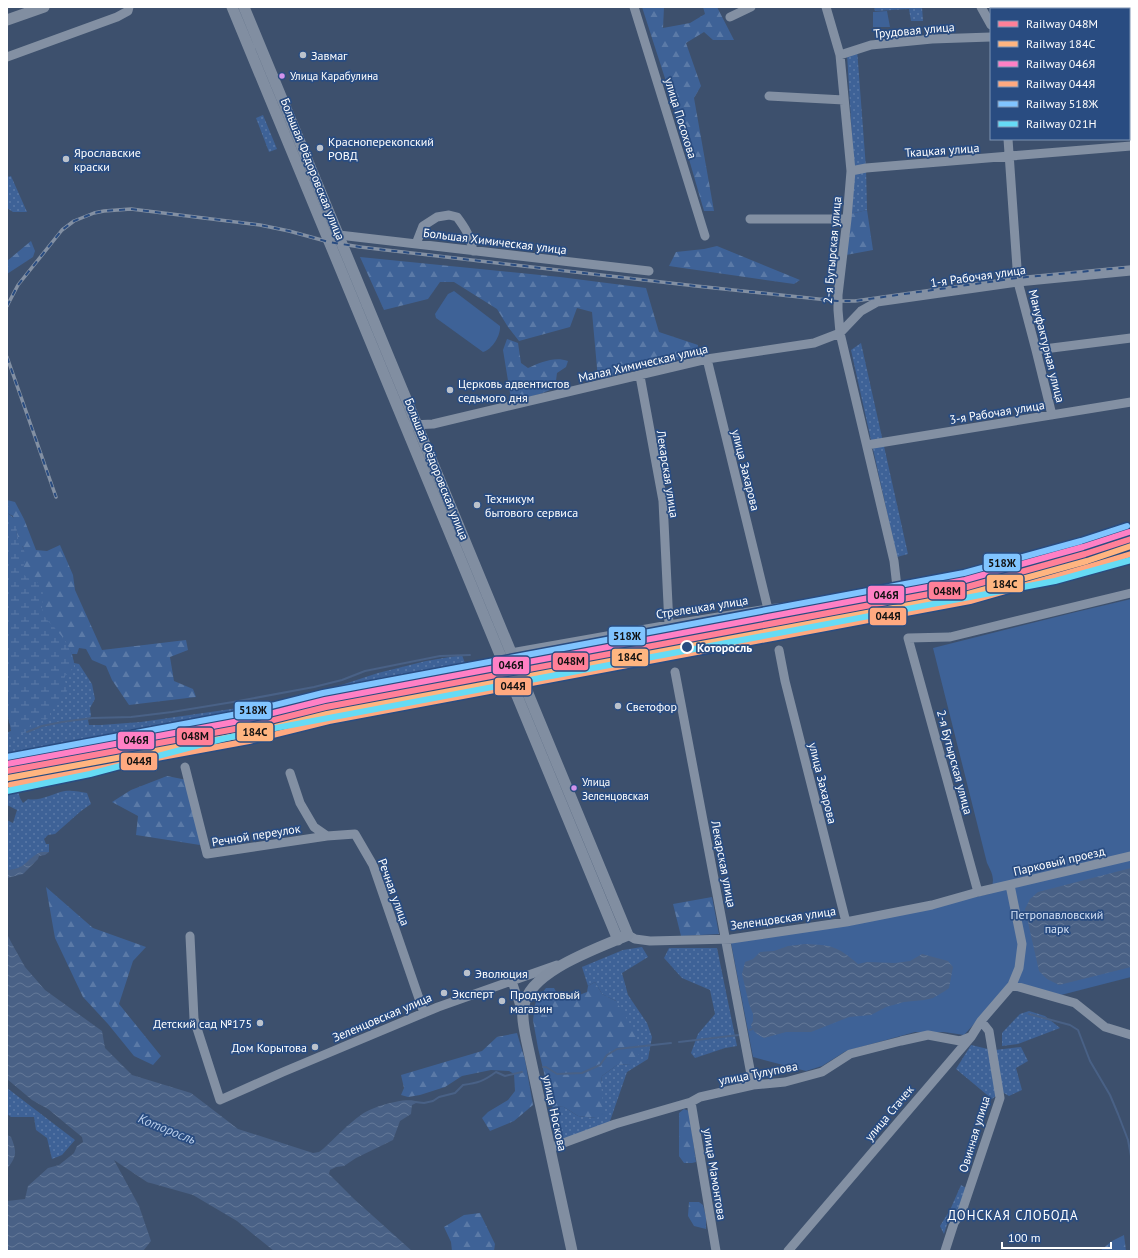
<svg xmlns="http://www.w3.org/2000/svg" width="1138" height="1258" font-family="'PT Sans',sans-serif">
	<defs>
		<pattern id="grass-dots" width="8" height="8" patternUnits="userSpaceOnUse"><rect width="8" height="8" fill="#3e6297"/><path d="M2 2h.1M6 6h.1" fill="none" stroke="#5b7aa7" stroke-width="1.8" stroke-linecap="round"/></pattern>
		<pattern id="forest-firs" width="22" height="20" patternUnits="userSpaceOnUse"><rect width="22" height="20" fill="#3e6297"/><path d="M5 1l3.5 6h-7zM16 11l3.5 6h-7z" fill="#5b7aa7"/></pattern>
		<pattern id="wetland-marsh" width="20" height="14" patternUnits="userSpaceOnUse"><rect width="20" height="14" fill="#3e6297"/><path d="M1 5h8M5 5V1M11 12h8M15 12V8" fill="none" stroke="#5b7aa7"/></pattern>
		<pattern id="water-waves" width="16" height="10" patternUnits="userSpaceOnUse"><rect width="16" height="10" fill="#496186"/><path d="M0 5q4-4 8 0t8 0" fill="none" stroke="#647998"/></pattern>
	</defs>
	<rect width="100%" height="100%" fill="#3d506d"/>
	<!-- grass -->
	<path fill="url(#grass-dots)" d="M874,7H922L923,21H911L909,9L875,11Z
		M857,49L866,168L867,210L850,214L854,170L847,54Z
		M263,115L277,149L269,152L256,118Z
		M11,176L27,212H13L7,208V177Z
		M861,343L908,554L897,557L851,350Z
		M7,513L72,654L74,663L79,664L92,684L95,699L90,708L91,716L88,720L89,725H101L141,722L252,706L329,689L378,673L426,661L462,655L470,677H466L187,729L136,742L7,767V733L11,731L8,714L7,716Z
		M17,787L20,798L23,803L28,799C39,802 54,793 65,791C72,790 80,792 87,793L91,804L81,811L55,834L48,835L44,839L46,844H49V852C35,852 32,861 20,868C16,870 11,870 7,870V820L13,823L17,810L7,805V788Z
		M642,947L648,957L622,973L628,995L647,1023L652,1037L648,1059L627,1072L609,1124L563,1139L559,1136L552,1106L564,1107L578,1116L596,1118L602,1076L617,1065L631,1064L616,1001L602,994L595,982L588,986L582,967L623,950Z
		M669,948H717L737,1046L725,1048L695,1058L691,1053L698,1034L715,1014L710,990L682,978L664,958Z
		M1029,1011L1045,1016L1060,1028L1018,1044L1002,1046V1033L1020,1014Z
		M971,1045L988,1049L996,1096L992,1099L956,1069Z
		M1021,1047L1028,1061L1016,1068L1022,1090L1009,1096L1002,1092L995,1050Z
		M7,1088L75,1140L62,1155L52,1159L47,1138L36,1130L34,1117H11L7,1114Z
		M961,1185L966,1188L959,1211L949,1218L944,1234L940,1226L950,1210Z"/>
	<!-- forest -->
	<path fill="url(#forest-firs)" d="M642,7H664L663,28L690,23L705,14L703,7H717L734,40H713L704,32L686,43L701,86L694,98L714,211H704L671,97Z
		M867,210L873,250L846,255L850,214Z
		M31,241L35,251L33,257L7,274V261Z
		M717,246L800,280L794,284L669,266L676,252L704,249Z
		M360,257L560,277L646,288L659,332L698,345L697,355L598,379L592,312L577,308L570,327L519,341L508,327L497,309L454,282H440L428,299L384,310Z
		M507,339L518,343L521,363L528,368C541,362 555,356 568,361L566,367L557,373L555,388L540,394L512,401L510,393L503,350Z
		M7,500L15,502L24,519L36,550L47,551L60,545L73,575L75,590L102,650L186,640L188,650L170,657L174,681L193,689L196,697L129,705L112,680L106,666L92,660L86,649L79,648L77,654H72L65,640L47,620L43,613L42,607L43,594L37,582L24,575L23,572L25,554L23,547L19,543L13,516L7,513Z
		M167,776L192,781L200,845L136,835L138,816L112,802L131,790Z
		M46,887L93,928L146,947L133,961L119,1004L161,1056L153,1065L134,1056L108,1024L83,997L55,938Z
		M712,897L719,934L681,936L673,904Z
		M595,982L602,994L616,1001L636,1034L640,1053L631,1064L617,1065L602,1076L601,1083L604,1115L596,1118L578,1116L564,1107L552,1106L538,1048L533,1020L535,1005L537,999L546,988H554L559,997L569,999L587,992L588,986Z
		M517,1033L525,1060L533,1105L514,1121L490,1131L482,1118L488,1112L508,1100L515,1091L514,1074L509,1071L491,1070L462,1076L445,1087L420,1095L408,1097L401,1095L404,1088L401,1075L482,1051L497,1037Z
		M684,1109L689,1111L696,1162L692,1163H684L679,1156V1113Z
		M689,1202H699L703,1205L706,1217V1229L694,1226L688,1216Z
		M480,1213L495,1244L494,1251H452L451,1242L444,1227L464,1215Z
		M1124,1235L1126,1251H1100L1112,1241Z"/>
	<!-- wetland -->
	<path fill="url(#wetland-marsh)" d="M7,513C23,522 14,529 18,541C20,546 25,549 25,555C26,561 22,567 23,573C25,579 38,580 42,588C45,596 40,605 43,613C45,618 50,623 54,627C64,639 74,651 74,667C68,677 60,672 68,688L65,696L50,712V717L45,720C37,717 30,721 29,730L27,732L7,737V733L11,731V724L9,723L8,714L7,716Z"/>
	<!-- park -->
	<path fill="#3e6297" d="M887,11L890,27H873V12Z
		M454,291L500,326C501,335 492,350 483,352L436,318L435,314L448,294Z
		M1131,599V977L1061,995L1005,990L964,1035L944,1032H915L846,1051L822,1066L806,1071L753,1057L731,943L872,919L989,894C995,880 994,877 987,863L933,648L1076,612Z"/>
	<!-- water -->
	<path fill="url(#water-waves)" d="M41,852H49L45,855L39,856L38,859L23,874L7,878V870C27,869 25,859 41,852Z
		M1131,868V967L1059,985L1047,979L1039,971L1025,909L1030,899L1038,892Z
		M7,934L11,942L25,967L45,990L102,1031L105,1048L132,1075L191,1093L238,1129L313,1153L319,1152L323,1149C335,1138 349,1123 361,1115C371,1107 407,1096 418,1102L412,1105L411,1114L400,1121L393,1140L356,1158L344,1166L336,1167L330,1170L329,1174L354,1199L412,1251H274L237,1221L193,1195L147,1182L114,1160L139,1206L151,1241L143,1251H7V1201L25,1199L28,1186L48,1168L59,1165L74,1153L77,1146L83,1142L82,1137L48,1109L32,1100L7,1079Z
		M805,944C832,945 837,946 858,964L867,962L895,963L910,961L922,954L948,961L953,967L949,988L945,991L933,998L924,1000L904,1002L886,1007L871,1015L849,1017L811,1032H786L764,1038C758,1035 753,1032 751,1025L753,1021V1014L749,1004L742,974L745,962L753,959L760,952L774,951L788,946Z
		M7,1135L11,1137C17,1152 17,1156 7,1169Z"/>
	<g fill="none" stroke-linecap="round" stroke-linejoin="round">
		<!-- stream -->
		<path stroke="#496186" stroke-width="2" d="M27,732L42,726L62,722L92,718L131,717L172,712L233,702L314,687L342,680L365,671L440,656L470,655
			M1029,1014L1070,1025L1078,1030L1090,1061L1110,1095L1118,1114L1128,1140L1131,1156
			M750,1030L752,1029
			M679,1042L739,1035
			M543,1067H546L557,1074L582,1073L600,1065L607,1055L617,1049L671,1043
			M415,1102L424,1103L433,1101L439,1097L455,1093L463,1085C478,1083 484,1081 496,1072L505,1076L522,1072"/>
		<!-- minor -->
		<path stroke="#8390a3" stroke-width="9" d="M634,7L705,236
			M981,7L991,25
			M730,17L751,7
			M1129,28L1131,27
			M840,55L871,45L932,39L991,37
			M7,57L117,17L128,11L129,7
			M769,96L844,100
			M1008,139L1018,282L1036,350L1052,415
			M851,171L866,168L1131,146
			M750,219H847
			M339,235L649,271
			M416,244L423,226L437,217L449,215L457,217C466,229 470,236 473,251
			M1036,350L1131,338
			M707,359L768,609
			M640,376L663,501L669,625
			M412,425L433,424L707,359L814,343L840,333L861,311L877,302L1018,282L1131,271
			M867,445L1131,402
			M779,650L785,681L846,922
			M511,653L669,625L768,609L823,603L875,594L897,587L894,561L840,333L838,310V295L847,219L851,171L840,55L826,7
			M675,672L753,1085
			M185,767L207,854L327,836
			M290,773L300,803L314,827L327,836L355,834L373,865L424,1013
			M978,892L908,638L950,637L1131,593
			M628,935L635,939L650,941L731,939L846,922L932,905L978,892L1131,856
			M190,936L194,1019L220,1100L283,1072L438,1007L557,965
			M512,981L522,1012
			M1012,985L1075,1003L1105,1027L1131,1035
			M691,1102L716,1251
			M550,1148L615,1124L691,1102L700,1097L753,1085L785,1082L822,1072L850,1054L901,1041L928,1035L960,1041L970,1037
			M788,1251L971,1037L981,1021L1012,985L1019,968L1022,944L1010,885
			M945,1251L954,1223L962,1211L1000,1098L989,1031L981,1021"/>
		<!-- major -->
		<path stroke="#818ea1" stroke-width="11" d="M232,7L618,940
			M244,7L628,935C599,948 531,970 524,1005C521,1015 524,1027 526,1038L572,1251
			M7,20L44,7"/>
		<!-- rail casing -->
		<g stroke="#8390a3" stroke-width="3.5">
			<path id="rail" d="M7,306L18,285L62,230L74,221L94,213L104,211L131,209L260,225L289,231L329,242L360,247L696,286L837,301H855L1017,278L1131,267
				M7,357L56,497
				M177,734L326,707"/>
		</g>
		<!-- rail -->
		<use href="#rail" stroke="#294c81" stroke-width="2" stroke-dasharray="6" stroke-linecap="butt"/>
		<!-- rail-1 casing -->
		<g stroke="#294c81" stroke-width="9">
			<path id="rail-1" d="M7,771L246,727L326,707L967,587L1085,554L1131,539"/>
		</g>
		<!-- rail-2 casing -->
		<g stroke="#294c81" stroke-width="9">
			<path id="rail-2" d="M8,778L247,734L327,714L968,594L1087,561L1131,546"/>
		</g>
		<!-- rail-3 casing -->
		<g stroke="#294c81" stroke-width="9">
			<path id="rail-3" d="M7,764L245,720L325,700L965,580L1083,547L1129,532"/>
		</g>
		<!-- rail-4 casing -->
		<g stroke="#294c81" stroke-width="9">
			<path id="rail-4" d="M10,785L249,741L329,721L970,601L1089,567L1131,554"/>
		</g>
		<!-- rail-5 casing -->
		<g stroke="#294c81" stroke-width="9">
			<path id="rail-5" d="M7,757L243,713L323,693L964,573L1081,541L1127,526"/>
		</g>
		<!-- rail-6 casing -->
		<g stroke="#294c81" stroke-width="9">
			<path id="rail-6" d="M7,791L90,774L222,739L254,732L1055,581L1131,560"/>
		</g>
		<!-- rail-1 -->
		<use href="#rail-1" stroke="#ff8098" stroke-width="6"/>
		<!-- rail-2 -->
		<use href="#rail-2" stroke="#ffb580" stroke-width="6"/>
		<!-- rail-3 -->
		<use href="#rail-3" stroke="#ff80c5" stroke-width="6"/>
		<!-- rail-4 -->
		<use href="#rail-4" stroke="#ffa980" stroke-width="6"/>
		<!-- rail-5 -->
		<use href="#rail-5" stroke="#80c4ff" stroke-width="6"/>
		<!-- rail-6 -->
		<use href="#rail-6" stroke="#66dbf5" stroke-width="6"/>
	</g>
	<!-- markers -->
	<g fill="#bbc2cc" stroke="#294c81" stroke-width="1.5">
		<circle cx="303" cy="55" r="4"/>
		<circle cx="320" cy="148" r="4"/>
		<circle cx="66" cy="159" r="4"/>
		<circle cx="450" cy="390" r="4"/>
		<circle cx="477" cy="505" r="4"/>
		<circle cx="618" cy="706" r="4"/>
		<circle cx="467" cy="973" r="4"/>
		<circle cx="444" cy="993" r="4"/>
		<circle cx="502" cy="1001" r="4"/>
		<circle cx="260" cy="1023" r="4"/>
		<circle cx="315" cy="1047" r="4"/>
	</g>
	<g fill="#d193ec" stroke="#294c81" stroke-width="1.5">
		<circle cx="282" cy="76" r="3.5"/>
		<circle cx="574" cy="788" r="3.5"/>
	</g>
	<circle fill="#294c81" stroke="#fff" stroke-width="2" cx="687" cy="647" r="6"/>
	<g text-anchor="middle" dominant-baseline="central" stroke-width="3.5" stroke-linejoin="round" paint-order="stroke">
		<!-- bus labels -->
		<g font-size="11" fill="#fff" stroke="#294c81" text-anchor="start">
			<text x="290" y="76">Улица Карабулина</text>
			<text x="582" y="782">Улица<tspan x="582" dy="14">Зеленцовская</tspan></text>
		</g>
		<!-- street labels -->
		<g font-size="12" fill="#fff" stroke="#294c81">
			<text transform="translate(914 30) rotate(-5)">Трудовая улица</text>
			<text transform="translate(681 118) rotate(73)">улица Посохова</text>
			<text transform="translate(942 150) rotate(-4)">Ткацкая улица</text>
			<text transform="translate(313 169) rotate(68)">Большая Фёдоровская улица</text>
			<text transform="translate(495 241) rotate(7)">Большая Химическая улица</text>
			<text transform="translate(832 250) rotate(-85)">2-я Бутырская улица</text>
			<text transform="translate(978 276) rotate(-8)">1-я Рабочая улица</text>
			<text transform="translate(1047 346) rotate(76)">Мануфактурная улица</text>
			<text transform="translate(643 363) rotate(-13)">Малая Химическая улица</text>
			<text transform="translate(997 412) rotate(-9)">3-я Рабочая улица</text>
			<text transform="translate(437 469) rotate(68)">Большая Фёдоровская улица</text>
			<text transform="translate(746 470) rotate(76)">улица Захарова</text>
			<text transform="translate(668 474) rotate(81)">Лекарская улица</text>
			<text transform="translate(702 607) rotate(-9)">Стрелецкая улица</text>
			<text transform="translate(955 762) rotate(75)">2-я Бутырская улица</text>
			<text transform="translate(823 783) rotate(76)">улица Захарова</text>
			<text transform="translate(256 835) rotate(-9)">Речной переулок</text>
			<text transform="translate(1059 861) rotate(-13)">Парковый проезд</text>
			<text transform="translate(724 864) rotate(79)">Лекарская улица</text>
			<text transform="translate(394 892) rotate(70)">Речная улица</text>
			<text transform="translate(783 918) rotate(-8)">Зеленцовская улица</text>
			<text transform="translate(382 1017) rotate(-23)">Зеленцовская улица</text>
			<text transform="translate(758 1073) rotate(-11)">улица Тулупова</text>
			<text transform="translate(555 1113) rotate(78)">улица Носкова</text>
			<text transform="translate(889 1113) rotate(-50)">улица Стачек</text>
			<text transform="translate(974 1134) rotate(-73)">Овинная улица</text>
			<text transform="translate(715 1174) rotate(81)">улица Мамонтова</text>
		</g>
		<!-- poi labels -->
		<g font-size="12" fill="#fff" stroke="#294c81" text-anchor="start">
			<text x="311" y="55">Завмаг</text>
			<text x="328" y="141">Красноперекопский<tspan x="328" dy="14">РОВД</tspan></text>
			<text x="74" y="152">Ярославские<tspan x="74" dy="14">краски</tspan></text>
			<text x="458" y="383">Церковь адвентистов<tspan x="458" dy="14">седьмого дня</tspan></text>
			<text x="485" y="498">Техникум<tspan x="485" dy="14">бытового сервиса</tspan></text>
			<text x="626" y="706">Светофор</text>
			<text x="475" y="973">Эволюция</text>
			<text x="452" y="993">Эксперт</text>
			<text x="510" y="994">Продуктовый<tspan x="510" dy="14">магазин</tspan></text>
			<text x="252" y="1023" text-anchor="end">Детский сад №175</text>
			<text x="307" y="1047" text-anchor="end">Дом Корытова</text>
		</g>
		<!-- stop labels -->
		<g font-size="12" font-weight="bold" fill="#fff" stroke="#294c81" text-anchor="start">
			<text x="697" y="647">Которосль</text>
		</g>
		<!-- park labels -->
		<g font-size="12" fill="#d4e1f5" stroke="#294c81">
			<text x="1057" y="914">Петропавловский<tspan x="1057" dy="14">парк</tspan></text>
		</g>
		<!-- water labels -->
		<g font-size="13" font-style="italic" fill="#bcd1ed" stroke="#294c81">
			<text transform="translate(167 1129) rotate(22)">Которосль</text>
		</g>
		<!-- neighbourhood labels -->
		<g font-size="13" letter-spacing="1" fill="#fff" stroke="#294c81">
			<text x="1013" y="1215">ДОНСКАЯ СЛОБОДА</text>
		</g>
	</g>
	<g stroke="#294c81" stroke-width="1.5">
		<rect x="983" y="553" width="38" height="19" rx="4" fill="#80c4ff"/>
		<rect x="986" y="574" width="38" height="19" rx="4" fill="#ffb580"/>
		<rect x="928" y="581" width="38" height="19" rx="4" fill="#ff8098"/>
		<rect x="867" y="585" width="38" height="19" rx="4" fill="#ff80c5"/>
		<rect x="869" y="607" width="38" height="19" rx="4" fill="#ffa980"/>
		<rect x="608" y="626" width="38" height="20" rx="4" fill="#80c4ff"/>
		<rect x="611" y="648" width="38" height="19" rx="4" fill="#ffb580"/>
		<rect x="552" y="652" width="37" height="19" rx="4" fill="#ff8098"/>
		<rect x="492" y="656" width="38" height="19" rx="4" fill="#ff80c5"/>
		<rect x="494" y="677" width="38" height="19" rx="4" fill="#ffa980"/>
		<rect x="234" y="701" width="38" height="19" rx="4" fill="#80c4ff"/>
		<rect x="236" y="722" width="38" height="20" rx="4" fill="#ffb580"/>
		<rect x="176" y="727" width="38" height="19" rx="4" fill="#ff8098"/>
		<rect x="117" y="731" width="38" height="19" rx="4" fill="#ff80c5"/>
		<rect x="120" y="752" width="38" height="19" rx="4" fill="#ffa980"/>
	</g>
	<g font-size="11" text-anchor="middle" font-weight="bold" fill="#111">
		<text x="1002" y="567">518Ж</text>
		<text x="1005" y="588">184С</text>
		<text x="947" y="595">048М</text>
		<text x="886" y="599">046Я</text>
		<text x="888" y="620">044Я</text>
		<text x="627" y="640">518Ж</text>
		<text x="630" y="661">184С</text>
		<text x="571" y="665">048М</text>
		<text x="511" y="669">046Я</text>
		<text x="513" y="690">044Я</text>
		<text x="253" y="714">518Ж</text>
		<text x="255" y="736">184С</text>
		<text x="195" y="740">048М</text>
		<text x="136" y="744">046Я</text>
		<text x="139" y="765">044Я</text>
	</g>
	<!-- border -->
	<rect width="1138" height="1258" fill="none" stroke="#ffffff" stroke-width="16"/>
	<!-- legend -->
	<rect x="990" y="8" width="140" height="132" fill="#294c81" stroke="#7f94b3"/>
	<rect x="998" y="21" width="20" height="6" fill="#ff8098" stroke="#7f94b3"/>
	<text x="1026" y="28" font-size="12" fill="#ffffff">Railway 048М</text>
	<rect x="998" y="41" width="20" height="6" fill="#ffb580" stroke="#7f94b3"/>
	<text x="1026" y="48" font-size="12" fill="#ffffff">Railway 184С</text>
	<rect x="998" y="61" width="20" height="6" fill="#ff80c5" stroke="#7f94b3"/>
	<text x="1026" y="68" font-size="12" fill="#ffffff">Railway 046Я</text>
	<rect x="998" y="81" width="20" height="6" fill="#ffa980" stroke="#7f94b3"/>
	<text x="1026" y="88" font-size="12" fill="#ffffff">Railway 044Я</text>
	<rect x="998" y="101" width="20" height="6" fill="#80c4ff" stroke="#7f94b3"/>
	<text x="1026" y="108" font-size="12" fill="#ffffff">Railway 518Ж</text>
	<rect x="998" y="121" width="20" height="6" fill="#66dbf5" stroke="#7f94b3"/>
	<text x="1026" y="128" font-size="12" fill="#ffffff">Railway 021Н</text>
	<!-- scale -->
	<path d="M1002 1242v6h109v-6" fill="none" stroke="#ffffff" stroke-width="2"/>
	<text x="1008" y="1242" font-size="12" fill="#ffffff" stroke="#294c81" stroke-width="3" paint-order="stroke">100 m</text>
</svg>
